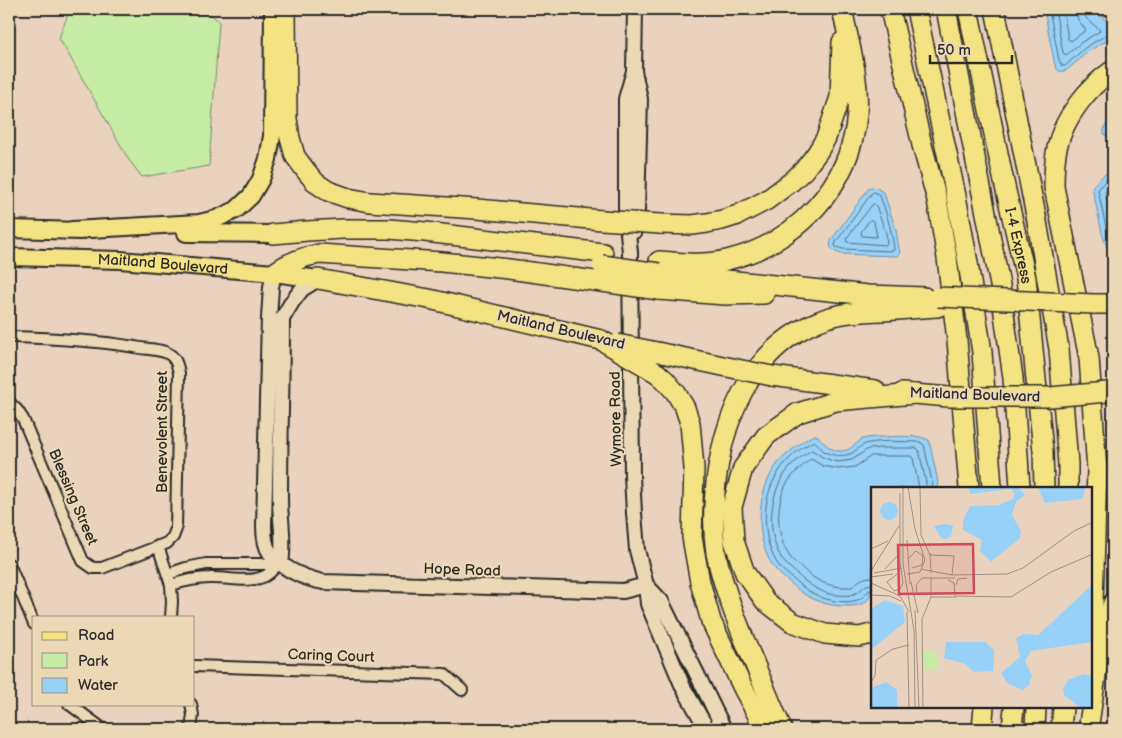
<svg xmlns="http://www.w3.org/2000/svg" width="1122" height="738" font-family="'Balsamiq Sans',sans-serif">
	<rect width="100%" height="100%" fill="#ead3be"/>
	<filter id="ink" filterUnits="userSpaceOnUse"><feTurbulence type="fractalNoise" baseFrequency=".02" numOctaves="2"/><feDisplacementMap in="SourceGraphic" scale="10" xChannelSelector="R" yChannelSelector="G"/><feConvolveMatrix kernelMatrix="1 2 1 2 8 2 1 2 1" color-interpolation-filters="sRGB"/></filter>
	<g filter="url(#ink)">
		<!-- green -->
		<path fill="#c7eca6" stroke="#798c68" d="M70,9H108L212,15L219,22L209,166L142,177L129,160L59,38Z"/>
		<!-- water -->
		<path fill="#98d1f8" stroke="#6c8fa6" d="M1044,9H1091L1113,25V37L1089,51L1067,70C1058,74 1056,69 1054,61Z
			M1113,116V142L1104,134C1103,126 1108,122 1113,116Z
			M1113,171V254L1106,245L1102,233L1092,187C1099,180 1103,173 1113,171Z
			M872,187L877,188L884,193L896,230L900,254L897,256H893L842,254C834,252 827,248 832,239L869,188Z
			M814,435L818,436C825,445 834,454 847,450C853,448 857,441 863,439C869,436 913,436 921,437C922,437 928,440 929,440L938,482L937,488H872C872,505 875,588 869,598C865,605 855,606 848,606C826,607 806,598 790,583C786,579 780,575 776,570C753,542 756,490 778,463C788,452 801,442 814,435Z"/>
		<g fill="none" stroke-linecap="round" stroke-linejoin="round">
			<!-- shore -->
			<path stroke="#576d7d" stroke-width="1" d="M1049,9L1059,60L1062,66H1065L1086,47L1112,32L1113,33
				M1055,9L1063,53L1066,55L1082,42L1100,31L1099,29C1092,23 1083,19 1083,9
				M1063,9L1068,39L1071,41L1086,30L1078,20L1075,9
				M1113,176L1107,178L1098,190L1107,232L1113,246
				M1113,183L1111,184L1105,192L1113,230
				M874,192C875,193 877,193 878,194C884,200 894,241 894,250L892,251L843,249L836,247L835,245L836,242L872,193Z
				M874,204L876,206L886,233L887,244L885,245L847,242L846,239L872,205Z
				M872,220L874,222L877,236L875,237L862,236L861,232L869,221Z
				M872,577C863,577 858,581 852,587C831,588 816,582 801,567C797,564 793,561 790,557C776,537 775,504 787,483C793,474 802,466 811,459L823,466L838,469L855,467L871,456H911L913,458L919,488
				M872,584C862,585 863,590 856,593C850,597 836,595 829,594C817,590 806,583 797,574C793,570 789,567 785,563C768,542 768,505 780,482C786,469 799,457 812,450L824,458L837,462L852,460L868,449L881,448H917L919,450L926,483V488
				M872,590C865,591 865,596 860,599C852,603 838,602 830,600C816,597 803,588 793,579C789,575 783,571 779,566C762,542 761,503 775,478C783,462 798,449 814,441C818,444 821,449 825,452C832,456 845,457 852,453C857,450 862,444 869,443C886,440 903,442 920,442L924,445L932,482L933,488"/>
			<!-- street casing -->
			<g stroke="#2b2b2b" stroke-width="14">
				<path id="street" d="M9,337C51,338 93,340 135,347C144,349 156,349 165,352C175,356 177,363 179,373L176,529L173,537L167,543L102,568H93L83,561L23,419L17,410L9,402
					M158,546L171,585L172,602L171,617
					M9,564L34,624
					M168,574L186,568L206,564H278
					M171,585C184,581 196,578 210,578C227,577 249,584 265,576C271,573 275,566 281,563
					M194,666L444,674L462,690
					M69,704L103,729
					M191,704L193,715L191,729"/>
			</g>
			<!-- secondary casing -->
			<g stroke="#2b2b2b" stroke-width="18">
				<path id="secondary" d="M634,71L626,99V214L630,252L632,476L634,513L637,550L646,585L648,604L683,687L707,729
					M634,231L637,211L640,99L634,71L635,9
					M274,273L271,287L269,318L264,526C264,535 265,546 270,553C283,569 304,578 323,582L623,591L646,585
					M281,563C285,542 280,520 280,499C280,439 282,379 282,319L292,302L302,289L318,279
					M646,585L661,601L724,729"/>
			</g>
			<!-- primary casing -->
			<g stroke="#2b2b2b" stroke-width="20">
				<g id="primary">
					<path d="M9,229L81,231"/>
					<path d="M72,230L199,223L216,219L236,210L251,196L261,179L268,159L272,136L273,9"/>
					<path d="M186,233L273,234"/>
					<path id="s1" d="M9,257L120,260L274,273L318,279"/>
				</g>
			</g>
			<!-- highway casing -->
			<g stroke="#2b2b2b" stroke-width="22">
				<g id="highway">
					<path d="M286,9L287,119L290,138L295,156L306,171L316,183L328,191L348,198L370,202L477,209L602,220"/>
					<path d="M890,9L922,145L937,200L947,258L957,340L969,488"/>
					<path d="M916,9L956,196L968,263L982,352L992,488"/>
					<path d="M946,9L1000,285L1013,378L1020,488"/>
					<path id="s2" d="M968,9L1004,182L1026,278L1043,451L1044,488"/>
					<path d="M995,9L1036,216L1059,349L1068,464V488"/>
					<path d="M660,224L692,225L707,223L722,220L738,215L767,200L791,182L804,170L817,153L826,138L840,97L842,42"/>
					<path d="M273,234L307,231L343,229H389L425,232L603,253"/>
					<path d="M659,261C681,263 705,265 727,260C796,243 851,186 857,114C860,78 849,43 842,9"/>
					<path d="M274,273C288,262 302,257 319,254L442,262L509,269L602,282"/>
					<path d="M660,273L868,295L924,297"/>
					<path d="M318,279L429,299L601,340"/>
					<path d="M659,290L725,295L764,294"/>
					<path d="M1094,304H1113"/>
					<path d="M657,352L737,369"/>
					<path d="M657,373L665,380L676,393L685,408L690,423L694,468L692,537L700,582L711,621L743,688L765,729"/>
					<path d="M772,376L875,390"/>
					<path d="M902,393L949,397"/>
					<path d="M872,634L859,637L825,634L792,622L765,601L745,573L734,541L732,507L743,468L766,436L798,413L836,401L915,394"/>
					<path d="M1091,671L1097,470L1089,358L1054,187C1054,174 1054,161 1057,148C1064,117 1088,87 1113,70"/>
					<path d="M1089,724L1099,655L1113,603"/>
					<path d="M782,729C769,699 757,669 744,639C733,610 722,583 716,553C713,533 713,512 715,492C721,423 749,349 819,321C840,312 859,312 881,311C900,310 919,308 938,307"/>
					<path d="M982,729L984,707"/>
					<path d="M1012,729L1014,707"/>
					<path d="M1035,729L1036,707"/>
					<path d="M1061,729L1063,707"/>
				</g>
			</g>
			<!-- street -->
			<use href="#street" stroke="#ebd9b6" stroke-width="10"/>
			<!-- secondary -->
			<use href="#secondary" stroke="#ebd9b6" stroke-width="14"/>
			<!-- primary -->
			<use href="#primary" stroke="#f4e382" stroke-width="16"/>
			<!-- highway -->
			<use href="#highway" stroke="#f4e382" stroke-width="19"/>
			<!-- highway-bridge casing -->
			<g stroke="#2b2b2b" stroke-width="22" stroke-linecap="butt">
				<path id="highway-bridge" d="M602,220L660,224
					M602,265L659,273
					M602,282L659,290
					M938,297L1094,304
					M601,340L657,373
					M617,344L657,352
					M737,369L772,376
					M949,397H1050L1107,392"/>
			</g>
			<!-- highway-bridge -->
			<use href="#highway-bridge" stroke="#f4e382" stroke-width="19"/>
		</g>
	</g>
	<g text-anchor="middle" dominant-baseline="central" stroke-width="4.5" stroke-linejoin="round" paint-order="stroke">
		<!-- street labels -->
		<g font-size="15" fill="#2b2b2b" stroke="#ebd9b6">
			<text stroke="none"><textPath href="#s2" startOffset="242">I-4 Express</textPath></text>
			<text stroke="none"><textPath href="#s1" startOffset="154">Maitland Boulevard</textPath></text>
			<text transform="translate(561 330) rotate(13)">Maitland Boulevard</text>
			<text transform="translate(975 395) rotate(2)">Maitland Boulevard</text>
			<text transform="translate(616 419) rotate(-91)">Wymore Road</text>
			<text transform="translate(162 432) rotate(-90)">Benevolent Street</text>
			<text transform="translate(73 497) rotate(67)">Blessing Street</text>
			<text transform="translate(462 570) rotate(2)">Hope Road</text>
			<text transform="translate(331 656) rotate(2)">Caring Court</text>
		</g>
	</g>
	<!-- overview -->
	<g transform="translate(871 487)">
		<rect width="221" height="221" fill="#ead3be"/>
		<path d="M52,165H66L67,182H52Z" fill="#c7eca6"/>
		<path d="M97,0H147L154,8L145,15L141,28L150,44L149,51L120,75L109,64L111,53L92,43V33L99,19L128,18L142,12L144,6L139,2L99,7ZM167,0H215L211,12L174,16ZM9 24a9 9 0 1 1 18 0a9 9 0 1 1-18 0ZM74,37L82,39L80,49L74,52L70,51L63,39ZM221,98V155L160,164L154,174L161,188L158,198L152,203L137,197L130,186L149,170L145,151L153,147L167,148ZM14,113L32,119L34,135L0,163V122ZM75,155H114L123,163L122,184L103,185L94,177L73,171ZM212,187L221,189V221H210L193,208L192,201L197,193ZM15,195L26,203V220L1,221L0,201Z" fill="#98d1f8"/>
		<path fill="none" stroke="#9e9083" stroke-width="1" d="M32,0V77L43,143L44,221M49,0L50,48L59,68M36,53L39,97M0,62L17,54M59,66L60,86M59,68L83,69M83,69L81,88L136,87L152,81L203,44L222,35M37,72L45,64L52,69L51,78L41,81M14,82L28,67M50,82L81,88M0,84L28,39M3,86L31,81M26,87L16,95L23,104L29,102L32,96L29,76V6M36,87L49,85L54,73L44,42L37,0M0,90L22,87M77,93L83,96L84,110M40,95L47,126M0,96L29,109L38,125M85,98L87,92L96,91M46,107L45,98L51,91H84M0,108L19,109L30,114M85,109L140,110L180,85L222,67M60,110H85M44,123L48,221M36,125L38,221M0,195L4,189L5,173L22,162L38,158M52,221L51,132L60,110V90"/>
		<path fill="#d1495b" fill-opacity="0.15" stroke="#d1495b" stroke-width="2.5" d="M102,57L103,106L28,107L27,58Z"/>
		<rect width="221" height="221" fill="none" stroke="#2b2b2b" stroke-width="2.5"/>
	</g>
	<!-- margin -->
	<rect width="1122" height="738" fill="none" stroke="#ebd9b6" stroke-width="30"/>
	<rect x="15" y="15" width="1092" height="708" fill="none" stroke="#2b2b2b" stroke-width="2" filter="url(#ink)"/>
	<!-- legend -->
	<rect x="32" y="616" width="162" height="90" fill="#ebd9b6" stroke="#9e937e"/>
	<rect x="42" y="632" width="25" height="8" fill="#f4e382" stroke="#9e937e"/>
	<text x="78" y="640" font-size="15" fill="#2b2b2b">Road</text>
	<rect x="42" y="653" width="25" height="15" fill="#c7eca6" stroke="#9e937e"/>
	<text x="78" y="666" font-size="15" fill="#2b2b2b">Park</text>
	<rect x="42" y="678" width="25" height="15" fill="#98d1f8" stroke="#9e937e"/>
	<text x="78" y="690" font-size="15" fill="#2b2b2b">Water</text>
	<!-- scale -->
	<path d="M930 55v8h82v-8" fill="none" stroke="#2b2b2b" stroke-width="2.5"/>
	<text x="937" y="55" font-size="15" fill="#2b2b2b" stroke="#ebd9b6" stroke-width="4" paint-order="stroke">50 m</text>
</svg>
